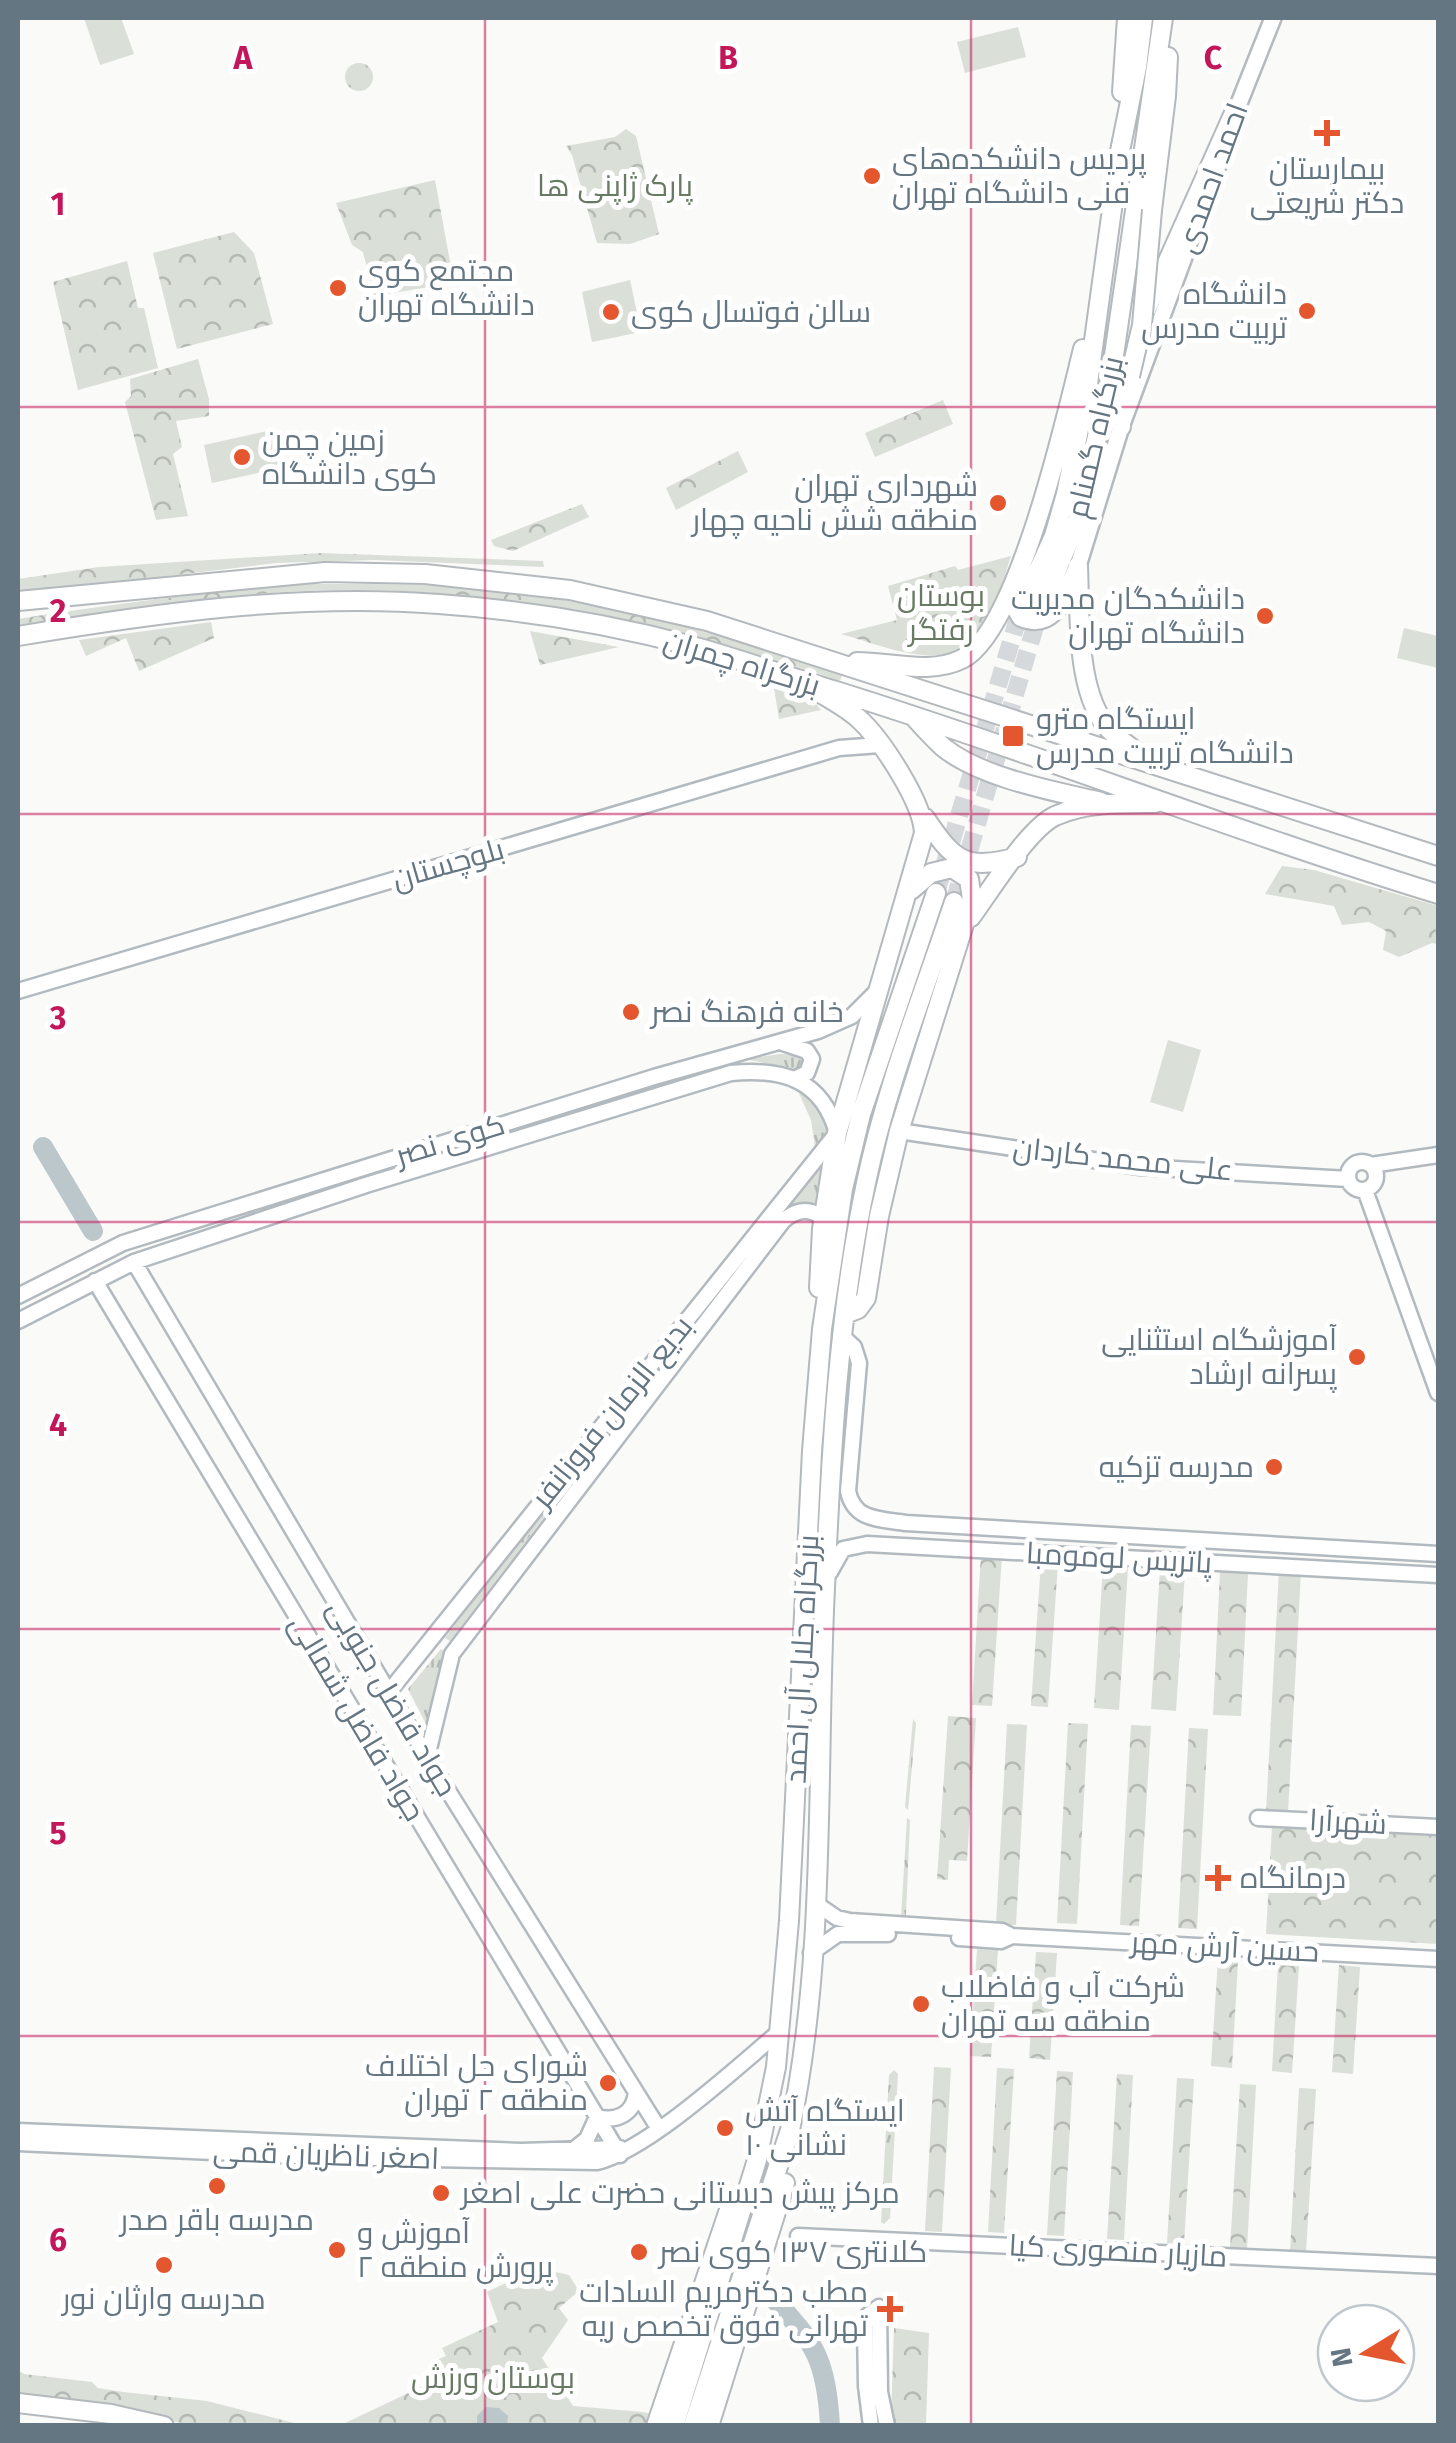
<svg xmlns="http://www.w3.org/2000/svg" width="1456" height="2443" font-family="'Fira Sans',Cairo,sans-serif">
	<defs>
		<pattern id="grass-tufts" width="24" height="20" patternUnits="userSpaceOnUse" patternTransform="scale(2.5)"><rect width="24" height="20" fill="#dadfd7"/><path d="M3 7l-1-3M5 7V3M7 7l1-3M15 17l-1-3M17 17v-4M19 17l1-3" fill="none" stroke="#b4b9b4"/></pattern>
		<pattern id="forest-crowns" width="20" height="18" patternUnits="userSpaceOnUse" patternTransform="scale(2.5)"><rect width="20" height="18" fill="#dadfd7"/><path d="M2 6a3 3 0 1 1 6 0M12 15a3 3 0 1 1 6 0" fill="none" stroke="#b4b9b4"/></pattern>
	</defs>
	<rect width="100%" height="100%" fill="#fafaf8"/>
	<!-- grass -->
	<path fill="url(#grass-tufts)" d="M345 77a14 14 0 1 1 28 0a14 14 0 1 1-28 0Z
		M780,1054L801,1055L805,1059L801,1070L744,1059Z
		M797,1089L820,1108L832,1131L815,1147L811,1120Z
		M826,1158L818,1210L774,1219L643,1388L638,1382L796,1178Z
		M632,1398L637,1402L567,1496L561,1492Z
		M550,1500L555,1503L450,1641L445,1638Z
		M441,1649L444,1651L432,1727L427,1726L408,1689Z
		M913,1719L916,1723L908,1810L905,1807Z
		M907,1818L910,1820L906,1915L901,1918Z
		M894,2070L898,2074L890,2218L884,2224L881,2222L889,2075Z"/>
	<!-- forest -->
	<path fill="url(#forest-crowns)" d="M626,129L636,136L659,234L630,244L597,243L572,155L566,146L615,137Z
		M435,180L454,283L374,296L363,252L352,245L336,203Z
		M234,232L254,253L273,324L177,349L153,253Z
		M127,261L138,308H144L158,368L78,390L53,282Z
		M198,359L209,399V416L176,421L182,447L173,454L188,516L156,520L125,402L131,396L130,379Z
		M943,400L953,424L875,457L865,433Z
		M738,451L748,472L676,510L666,488Z
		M582,504L589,517L513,551L494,546L491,540Z
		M320,553L543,561L544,567L374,560L276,563L18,594V579L99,567Z
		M1011,556C1004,577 996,613 984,629C950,678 886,646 841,634L897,620L888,586L955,566L958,570Z
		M309,584C368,584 427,583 486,589C608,602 726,637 843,672L840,681C683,627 524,591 357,590C243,589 130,609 18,626V619C115,604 211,591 309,584Z
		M211,622L214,638L139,671L126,638L86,656L79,640Z
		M530,631L619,647L540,665Z
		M774,688L816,704L821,710L779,719Z
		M1282,866L1314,870L1438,906V944L1432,943L1399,957L1383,950L1386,931L1369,922L1342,925L1334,906L1265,894Z
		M981,1554L1002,1555L992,1706L972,1705Z
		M1041,1562L1058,1563L1048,1707L1031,1706Z
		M1103,1566L1128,1567L1119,1710L1094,1708Z
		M1160,1570L1185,1572L1176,1711L1151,1709Z
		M1279,1570L1301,1571L1288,1813L1266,1812Z
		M1220,1572L1248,1573L1241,1716L1213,1715Z
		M948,1716L976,1718L967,1861L949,1860L948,1880L937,1879Z
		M1068,1723L1088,1724L1077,1924L1057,1923Z
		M1007,1724L1027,1725L1016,1925L996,1924Z
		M1131,1725L1151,1726L1139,1926L1120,1925Z
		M1189,1728L1208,1729L1197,1929L1178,1928Z
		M1272,1826L1438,1835V1944L1266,1934Z
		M977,1949L998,1950L991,2057L970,2056Z
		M1036,1952L1057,1953L1050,2060L1029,2058Z
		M1218,1959L1238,1961L1232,2068L1211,2066Z
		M1278,1965L1299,1966L1292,2073L1272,2071Z
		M1339,1965L1360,1967L1353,2074L1332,2072Z
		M934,2067L951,2068L942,2232L925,2231Z
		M997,2068L1014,2069L1004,2233L988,2232Z
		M1057,2071L1073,2072L1064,2236L1047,2235Z
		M1117,2074L1133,2075L1124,2240L1107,2239Z
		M1177,2078L1194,2079L1184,2244L1167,2243Z
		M1240,2084L1256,2085L1247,2249L1230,2248Z
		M1299,2088L1316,2089L1306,2253L1290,2252Z
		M537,2268L569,2275L579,2291L559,2308L568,2320L542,2358L573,2406L643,2412L654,2415L651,2426H339L425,2385L438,2372L432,2362L446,2356L442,2348L498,2322L487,2292Z
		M894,2328L929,2333L926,2425H897L891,2417Z
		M18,2370L24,2374L92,2382L98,2388L123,2392L207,2401L302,2425H189L122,2410L18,2398Z"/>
	<!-- pitch -->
	<path fill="#dadfd7" d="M84,18H121L134,54L100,65Z
		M1018,27L1026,57L965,73L957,42Z
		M630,280L641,332L592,342L582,292Z
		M272,430L281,468L212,483L204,445Z
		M1404,628L1438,636V668L1397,658Z
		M1168,1040L1201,1050L1183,1112L1150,1102Z"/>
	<!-- water -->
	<path fill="#bbc7cb" d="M486,2407L499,2408L508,2416L507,2425H477V2416Z"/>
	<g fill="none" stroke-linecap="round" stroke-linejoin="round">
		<!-- river -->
		<path stroke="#bbc7cb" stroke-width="20" d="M43,1147L93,1231
			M763,2286C810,2341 826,2349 830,2426"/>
		<!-- highway-tunnel -->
		<path stroke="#d5d9db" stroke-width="18" stroke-dasharray="18 9" stroke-linecap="butt" d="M936,893L1022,605
			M954,902L1039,613"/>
		<!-- secondary casing -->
		<g stroke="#b3babf" stroke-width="19">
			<path id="secondary" d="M18,991L839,748L880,745
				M783,1043L807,1051L812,1059L807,1073L794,1079
				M899,1131L1140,1167L1348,1179
				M1348 1176a14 14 0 1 1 28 0a14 14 0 1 1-28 0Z
				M1371,1165L1438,1155
				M1365,1190L1438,1393
				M134,1262L427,1757L659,2129
				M95,1281L620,2155
				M18,1296L123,1243L654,1077L818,1031L852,1016L876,992
				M18,1321L134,1262L366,1185L731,1073C782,1068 822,1079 837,1133L388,1693
				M843,1337L854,1347L859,1363L848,1491C854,1521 880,1519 906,1523L1438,1554
				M830,1572L843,1549L867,1544L1438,1575
				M427,1757L452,1654L783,1221C794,1211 807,1207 820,1216L822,1228
				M1258,1818L1438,1827
				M815,1903L837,1918L850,1921L1002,1931L1012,1936L1438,1959
				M959,1938L1001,1941L1012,1936
				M811,1953L838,1934H888
				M18,2131L521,2151L620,2148
				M18,2143L321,2157L597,2162C649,2149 736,2068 779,2032
				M572,2151L587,2139L597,2117C617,2122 634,2114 636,2092
				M798,2236L1438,2266
				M879,2307L880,2392L887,2426
				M871,2426L866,2386L865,2325L867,2316L879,2307"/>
		</g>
		<!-- primary casing -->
		<g stroke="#b5babe" stroke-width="20">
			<path id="primary" d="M1232,121L1273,18
				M1078,566L1121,427L1223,152"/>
		</g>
		<!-- highway casing -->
		<g stroke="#b4b9bd" stroke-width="22">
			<path id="highway" d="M1122,92L1127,18
				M1152,210L1166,96L1168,57
				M1146,310L1234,113
				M1121,427V409L1130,376
				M1078,566C1080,612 1076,685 1104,723C1113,736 1128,745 1141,755
				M1010,597L1021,617C1055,631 1065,594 1077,570
				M18,601L325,572L425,574L570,590L707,621L1438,856
				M1023,604L1054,536L1066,494L1088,384L1120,151L1137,67L1143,18
				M1039,613L1078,519L1111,376L1163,18
				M18,636C156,613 298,593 439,604C523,610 610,624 692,646C741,659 788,677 836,691C1039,754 1236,832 1438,894
				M857,662C892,662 930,675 962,659C1019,630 1067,413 1083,349
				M915,718C924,728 933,738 943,747C981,778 1054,791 1101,802
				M925,818C954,861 965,871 1017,857
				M971,917C990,891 1028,829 1055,816C1086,802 1122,803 1155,803
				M819,1288L822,1229L837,1133L924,833C923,803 882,740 859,719C848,709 834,701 820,693
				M845,1314L858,1309L866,1298L879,1216L899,1131L972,899L969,879L952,868L931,873L911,890
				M18,2403L111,2414L164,2426
				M656,2426L732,2201
				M674,2426L757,2160L776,2067L789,1921L812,1451L822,1329L843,1189L861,1114L936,893
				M693,2426L790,2130C827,1953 816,1767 825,1588C831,1453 838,1315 866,1183C886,1087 923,995 954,902
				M709,2426L785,2183"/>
		</g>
		<!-- secondary -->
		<use href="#secondary" stroke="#fff" stroke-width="14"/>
		<!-- primary -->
		<use href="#primary" stroke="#fff" stroke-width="15"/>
		<!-- highway -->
		<use href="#highway" stroke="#fff" stroke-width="18"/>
		<!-- highway-bridge casing -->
		<g stroke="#b4b9bd" stroke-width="22" stroke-linecap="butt">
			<path id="highway-bridge" d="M1130,376L1142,325L1152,210"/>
		</g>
		<!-- highway-bridge -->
		<use href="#highway-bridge" stroke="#fff" stroke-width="18"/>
	</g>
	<!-- grid -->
	<path fill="none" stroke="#c2185b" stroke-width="2.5" stroke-opacity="0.55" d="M485,18V2426M971,18V2426M18,407H1438M18,814H1438M18,1222H1438M18,1629H1438M18,2036H1438"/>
	<!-- markers -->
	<g fill="#e4572e" stroke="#fff" stroke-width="4">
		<path d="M1322 118h10v10h10v10h-10v10h-10v-10h-10v-10h10z"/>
		<circle cx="872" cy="176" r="10"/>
		<circle cx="338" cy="288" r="10"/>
		<circle cx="1307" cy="311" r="10"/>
		<circle cx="611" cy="312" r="10"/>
		<circle cx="242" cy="457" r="10"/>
		<circle cx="998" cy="503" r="10"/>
		<circle cx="1265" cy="616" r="10"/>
		<rect x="1001" y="724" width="24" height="24" rx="5"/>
		<circle cx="631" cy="1012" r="10"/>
		<circle cx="1357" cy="1357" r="10"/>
		<circle cx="1274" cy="1467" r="10"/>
		<path d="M1213 1863h10v10h10v10h-10v10h-10v-10h-10v-10h10z"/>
		<circle cx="921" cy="2004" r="10"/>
		<circle cx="608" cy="2083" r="10"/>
		<circle cx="725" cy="2128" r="10"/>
		<circle cx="217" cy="2186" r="10"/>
		<circle cx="441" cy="2193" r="10"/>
		<circle cx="337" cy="2250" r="10"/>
		<circle cx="639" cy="2252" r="10"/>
		<circle cx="164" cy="2265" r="10"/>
		<path d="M885 2294h10v10h10v10h-10v10h-10v-10h-10v-10h10z"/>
	</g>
	<g text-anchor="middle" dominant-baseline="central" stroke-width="10" stroke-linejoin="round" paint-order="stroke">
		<!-- poi labels -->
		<g font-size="30" fill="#657683" stroke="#fff" text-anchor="start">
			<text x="892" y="159">پردیس دانشکده‌های<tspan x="892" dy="34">فنی دانشگاه تهران</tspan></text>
			<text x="1327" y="169" text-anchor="middle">بیمارستان<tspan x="1327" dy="34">دکتر شریعتی</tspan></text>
			<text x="358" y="271">مجتمع کوی<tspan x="358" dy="34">دانشگاه تهران</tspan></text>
			<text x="1287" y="294" text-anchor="end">دانشگاه<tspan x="1287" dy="34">تربیت مدرس</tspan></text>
			<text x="631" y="312">سالن فوتسال کوی</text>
			<text x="262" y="440">زمین چمن<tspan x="262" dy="34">کوی دانشگاه</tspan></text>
			<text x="978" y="486" text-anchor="end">شهرداری تهران<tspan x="978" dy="34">منطقه شش ناحیه چهار</tspan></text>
			<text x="1245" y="599" text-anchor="end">دانشکدگان مدیریت<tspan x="1245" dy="34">دانشگاه تهران</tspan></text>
			<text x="1036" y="719">ایستگاه مترو<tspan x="1036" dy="34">دانشگاه تربیت مدرس</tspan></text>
			<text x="651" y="1012">خانه فرهنگ نصر</text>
			<text x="1337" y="1340" text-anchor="end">آموزشگاه استثنایی<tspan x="1337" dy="34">پسرانه ارشاد</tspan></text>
			<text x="1254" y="1467" text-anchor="end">مدرسه تزکیه</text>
			<text x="1240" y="1878">درمانگاه</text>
			<text x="941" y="1987">شرکت آب و فاضلاب<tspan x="941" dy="34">منطقه سه تهران</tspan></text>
			<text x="588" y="2066" text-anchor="end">شورای حل اختلاف<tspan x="588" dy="34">منطقه ۲ تهران</tspan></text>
			<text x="745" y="2111">ایستگاه آتش<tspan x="745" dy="34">نشانی ۱۰</tspan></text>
			<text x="461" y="2193">مرکز پیش دبستانی حضرت علی اصغر</text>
			<text x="217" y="2220" text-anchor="middle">مدرسه باقر صدر</text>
			<text x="357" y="2233">آموزش و<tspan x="357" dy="34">پرورش منطقه ۲</tspan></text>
			<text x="659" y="2252">کلانتری ۱۳۷ کوی نصر</text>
			<text x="868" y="2292" text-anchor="end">مطب دكترمريم السادات<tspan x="868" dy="34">تهرانی فوق تخصص ریه</tspan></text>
			<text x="164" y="2299" text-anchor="middle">مدرسه وارثان نور</text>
		</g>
		<!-- street labels -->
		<g font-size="30" fill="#657683" stroke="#fff">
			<text transform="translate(1212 178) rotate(-70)">احمد احمدی</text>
			<text transform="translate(1095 437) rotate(-77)">بزرگراه گمنام</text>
			<text transform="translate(742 663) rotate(17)">بزرگراه چمران</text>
			<text transform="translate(448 864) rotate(-16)">بلوچستان</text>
			<text transform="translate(450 1140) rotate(-17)">کوی نصر</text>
			<text transform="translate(1123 1159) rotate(6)">علی محمد کاردان</text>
			<text transform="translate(612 1412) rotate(-51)">بدیع‌ الزمان فروزانفر</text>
			<text transform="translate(1119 1558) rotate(3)">پاتریس لومومبا</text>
			<text transform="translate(802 1659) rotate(-87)">بزرگراه جلال آل احمد</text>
			<text transform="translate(392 1698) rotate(59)">جواد فاضل جنوبی</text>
			<text transform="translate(357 1718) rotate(59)">جواد فاضل شمالی</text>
			<text transform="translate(1348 1822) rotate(3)">شهرآرا</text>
			<text transform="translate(1225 1947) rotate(3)">حسین آرش مهر</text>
			<text transform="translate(326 2155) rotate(2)">اصغر ناظریان قمی</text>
			<text transform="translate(1118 2251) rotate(3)">مازیار منصوری کیا</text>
		</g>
		<!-- park labels -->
		<g font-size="30" fill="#687a64" stroke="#fff">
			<text x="615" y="186">پارک ژاپنی ها</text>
			<text x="941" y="596">بوستان<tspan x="941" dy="34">رفتگر</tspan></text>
			<text x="493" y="2378">بوستان ورزش</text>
		</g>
	</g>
	<g font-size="32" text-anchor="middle" font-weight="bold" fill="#c2185b" stroke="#fff" stroke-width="10" stroke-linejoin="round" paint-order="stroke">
		<text x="243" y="69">A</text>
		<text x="728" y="69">B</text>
		<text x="1213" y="69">C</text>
		<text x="58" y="215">1</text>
		<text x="58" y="622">2</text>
		<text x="58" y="1029">3</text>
		<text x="58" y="1436">4</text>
		<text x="58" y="1844">5</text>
		<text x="58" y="2251">6</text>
	</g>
	<!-- border -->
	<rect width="1456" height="2443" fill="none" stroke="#657683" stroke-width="40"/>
	<!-- north arrow -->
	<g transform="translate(1366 2353) rotate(260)"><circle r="48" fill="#ffffff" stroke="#c1c8cd" stroke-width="2.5"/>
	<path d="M0-8L18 38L0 25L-18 38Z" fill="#e4572e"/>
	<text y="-15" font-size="28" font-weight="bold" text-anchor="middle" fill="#657683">N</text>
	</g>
</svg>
